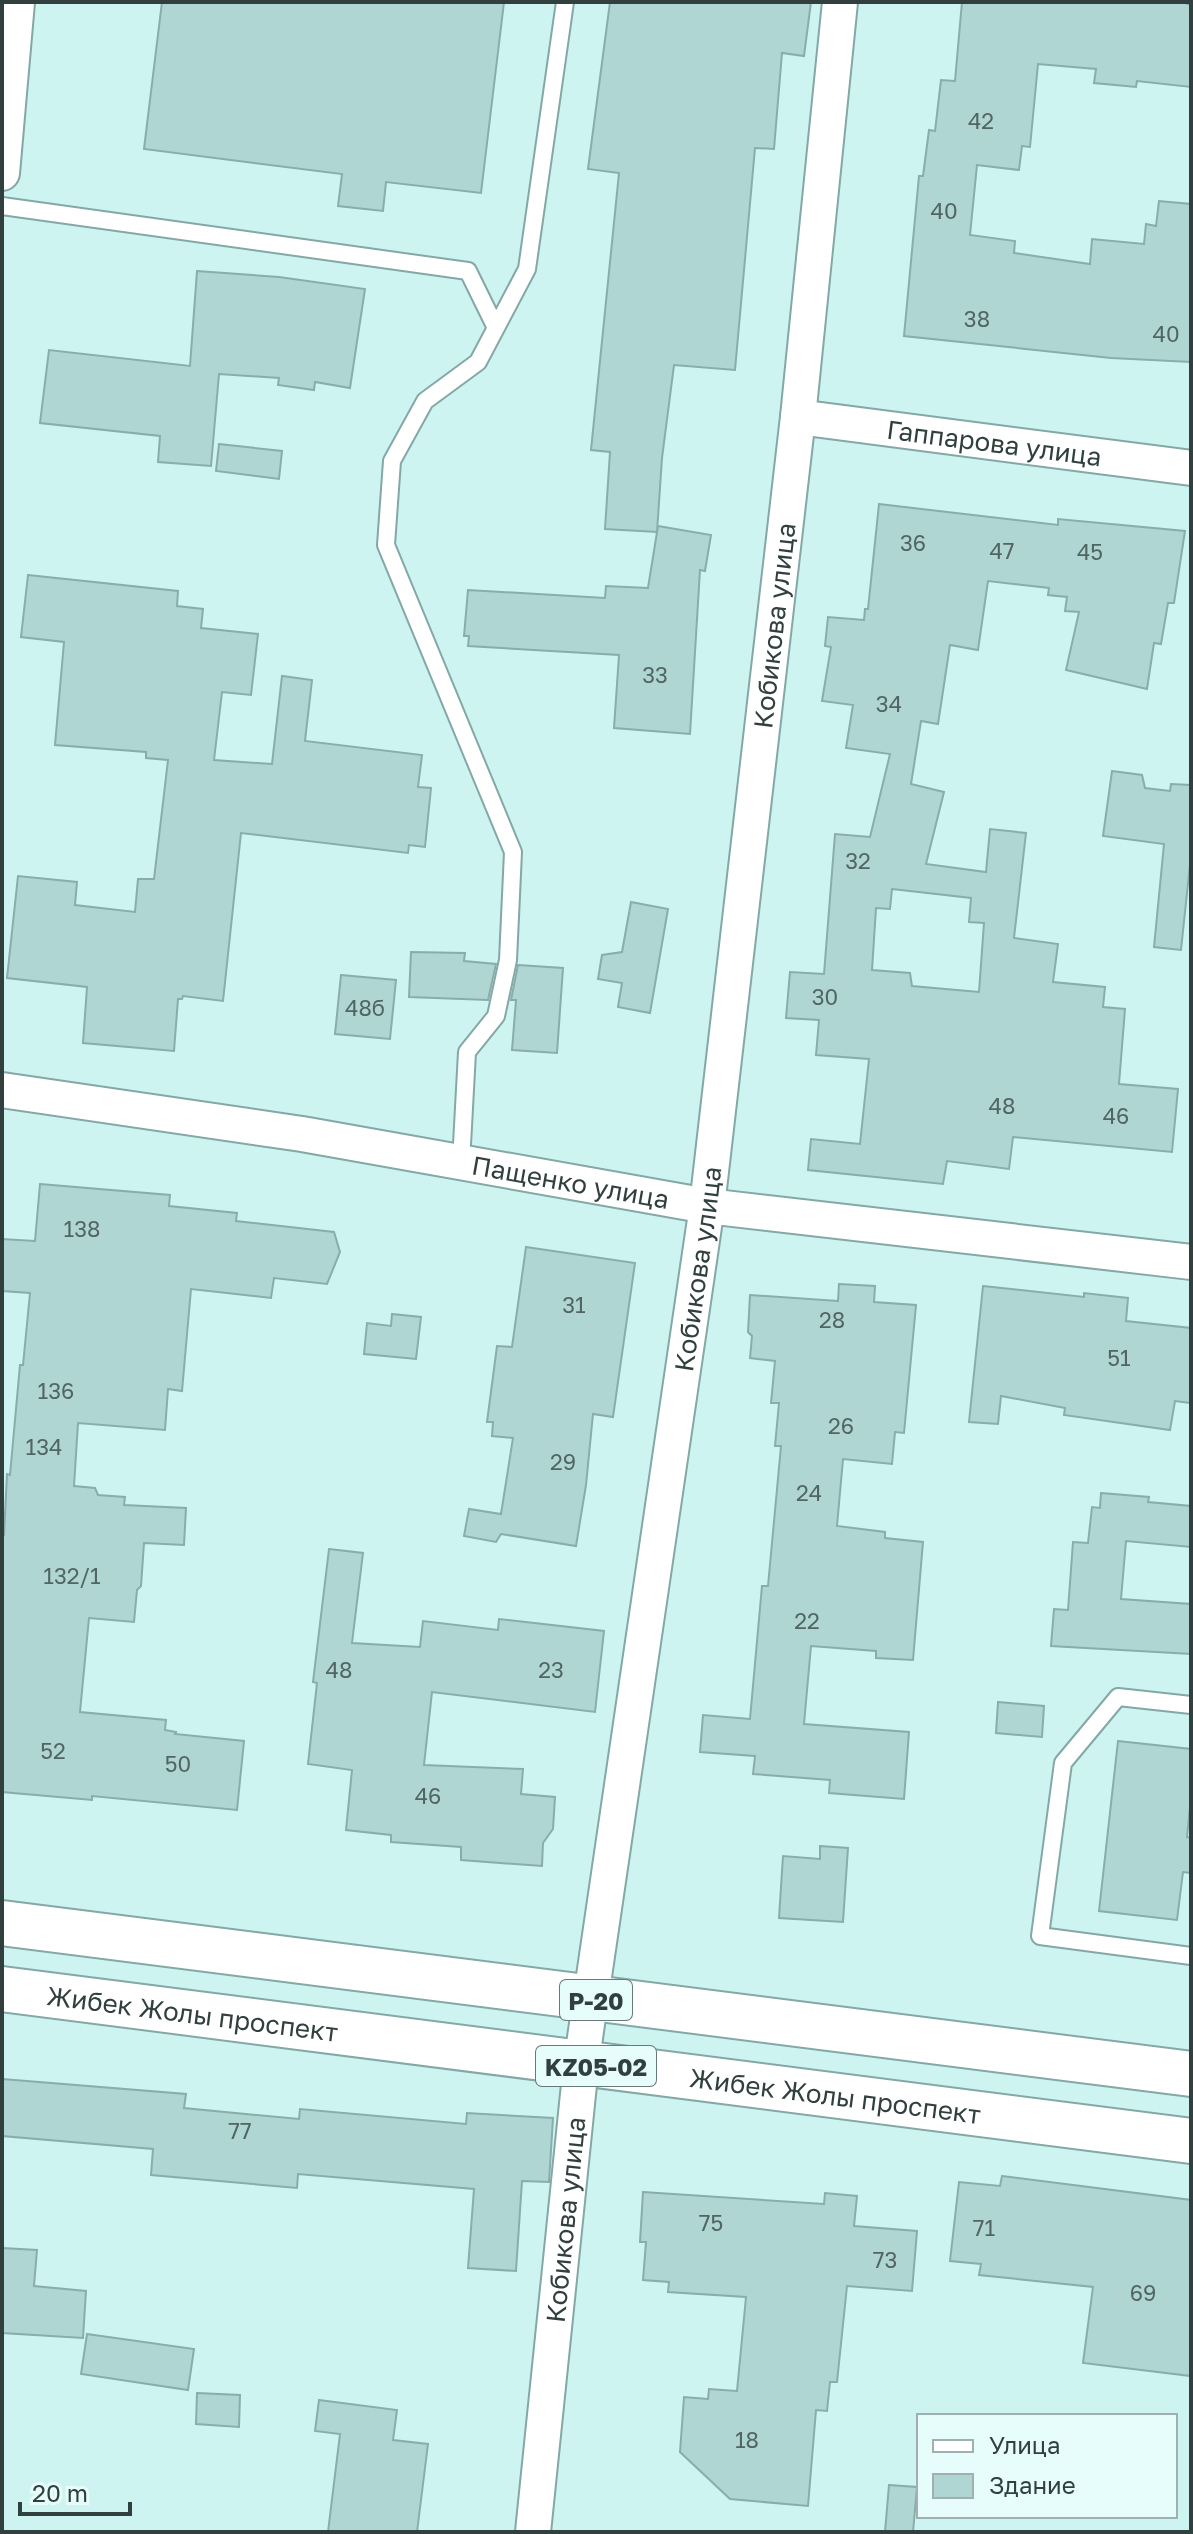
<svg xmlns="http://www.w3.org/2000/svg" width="1193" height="2534" font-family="'Golos Text',sans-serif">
	<rect width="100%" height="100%" fill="#cdf4f1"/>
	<!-- building -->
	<path fill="#b0d6d3" stroke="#88adab" stroke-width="2" fill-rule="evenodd" d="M162,2H504L481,193L386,182L383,211L338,206L342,174L144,149Z
		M610,2H811L804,56L782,53L774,149L755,148L735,370L674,365L662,458L657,532L605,529L610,452L591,450L619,173L588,169Z
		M962,2H1182L1191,5V87L1137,81L1136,87L1094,83L1096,69L1038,64L1030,147L1022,146L1019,170L977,165L970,235L1015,241L1014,253L1090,264L1092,239L1144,244L1146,224L1156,226L1159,201L1191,204V362L1111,358L904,336L919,176H923L929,130L935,131L941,80L955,81Z
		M197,271L279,277L365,289L350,388L315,382L314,390L278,385L279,378L219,374L211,466L158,462L160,436L40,423L49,350L190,366Z
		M219,444L282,451L279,479L216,471Z
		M879,504L1058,525V519L1185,531L1174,603H1168L1161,644L1154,643L1147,689L1066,670L1079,612L1065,611L1067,597L1048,595L1049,588L988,581L978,650L950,645L938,724L921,721L911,784L944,792L926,864L986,872L990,829L1026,833L1014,938L1058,944L1053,982L1105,987L1103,1007L1125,1009L1119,1084L1178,1089L1172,1152L1013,1137L1009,1169L947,1161L943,1184L808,1170L811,1139L860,1144L869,1059L816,1055L819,1020L786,1018L790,972L824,974L835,834L870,837L890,754L846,748L853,705L822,701L831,647L825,646L828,617L864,620L865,609H868ZM892,889L971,898L969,922L984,923L979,992L912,986L910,973L872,970L876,908L890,909Z
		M658,526L711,535L705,571L700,570L690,734L614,728L619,655L468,646L469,636H464L468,590L605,598L606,586L648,588Z
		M28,575L178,591L177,606L203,609L201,628L258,634L251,695L222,692L214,760L272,764L282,676L312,680L305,741L422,755L418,787L431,788L425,847L409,845L408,853L241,833L223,1001L183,996L182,999H178L174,1051L83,1043L87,987L7,978L18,876L77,882L75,905L135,912L138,879H154L168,760L146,758V752L55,745L64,642L21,637Z
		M1112,771L1142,775L1145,788L1170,791L1171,784L1191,785V855L1181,950L1154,947L1164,844L1103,836Z
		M631,902L668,909L650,1013L618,1007L622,983L598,979L602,955L622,952Z
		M411,952L465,953L464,961L496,964L488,1000L409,997Z
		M518,965L563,968L557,1053L512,1050L516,1000H511Z
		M341,975L396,980L390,1039L335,1034Z
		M40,1184L170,1195L169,1206L237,1213L236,1221L334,1232L340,1252L327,1284L274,1278L271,1298L191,1289L182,1391L168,1389L165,1430L78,1423L74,1486L95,1488L98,1495L125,1497L124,1505L186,1508L184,1545L144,1543L141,1586L137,1590L134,1622L89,1618L80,1712L166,1720L165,1730L176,1732L175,1734L244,1741L237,1810L92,1796V1800L2,1792V1535H4L7,1474L10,1475L20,1365H23L30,1293L2,1291V1239L35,1241Z
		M526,1247L635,1263L613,1417L593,1414L586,1485L576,1546L501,1534L496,1542L464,1536L469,1509L501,1514L513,1438L492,1436L493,1422H487L497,1346L512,1347Z
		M839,1284L875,1286L874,1302L916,1305L904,1433L895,1432L892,1464L843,1459L837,1526L885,1532V1538L923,1542L913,1660L876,1658V1651L811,1646L804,1724L909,1732L904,1799L829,1793L830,1780L753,1774L755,1756L700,1752L703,1715L750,1719L762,1586H768L781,1446H775L779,1403H771L775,1361L750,1358L752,1336L748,1332L750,1295L838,1301Z
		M983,1286L1084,1297V1293L1128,1298L1126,1321L1191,1328V1403L1175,1401L1170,1430L1064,1415L1065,1408L1001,1396L998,1424L969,1422Z
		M392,1314L421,1317L416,1359L364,1354L367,1323L391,1326Z
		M1101,1493L1149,1497L1148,1502L1191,1506V1547L1126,1541L1121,1599L1191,1604V1654L1051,1646L1054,1609L1068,1610L1073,1542L1088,1543L1092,1507L1100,1508Z
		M329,1549L363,1553L352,1643L420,1647L423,1621L498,1630L499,1619L604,1631L595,1712L432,1692L424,1765L523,1769L521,1794L555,1797L553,1829L543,1843L542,1866L461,1860V1847L391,1842V1835L346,1830L352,1770L308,1764L317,1683L313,1682Z
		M998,1702L1044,1706L1042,1737L996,1733Z
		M1118,1741L1191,1749V1797L1187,1837L1191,1838V1873L1183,1872L1177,1920L1099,1911Z
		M820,1846L848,1848L843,1922L779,1918L783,1856L820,1859Z
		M2,2079L186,2094L184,2108L299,2119L300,2109L466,2124L467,2113L553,2118L549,2182L522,2181L516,2271L468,2268L474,2189L298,2174L297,2188L151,2175L153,2149L2,2136Z
		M1002,2176L1191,2200V2376L1083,2363L1093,2287L979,2275L981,2264L950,2261L959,2182L1000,2186Z
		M643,2192L824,2204L825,2193L857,2196L854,2226L917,2231L912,2291L847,2286L837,2382H830L827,2411L816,2410L808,2506L730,2499L680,2452L684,2397L708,2399L709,2389L737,2391L746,2297L668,2292L669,2282L643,2280L646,2242H640Z
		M2,2248L37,2250L34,2286L86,2291L83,2338L2,2333Z
		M87,2334L194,2349L188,2390L81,2374Z
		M197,2393L240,2395L239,2427L196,2424Z
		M319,2400L397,2410L393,2440L428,2444L417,2532H328L340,2434L315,2431Z
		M889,2485L917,2487L913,2532H885Z"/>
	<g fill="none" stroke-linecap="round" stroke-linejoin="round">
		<!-- lane casing -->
		<g stroke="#83a8a6" stroke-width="20">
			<path id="lane" d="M2,206L468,271L496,328
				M461,1163L467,1052L496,1016L508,960L513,852L386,545L392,461L425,401L478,362L527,269L565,2
				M1191,1705L1118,1697L1063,1763L1040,1936L1191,1956"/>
		</g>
		<!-- street casing -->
		<g stroke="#83a8a6" stroke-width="38">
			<g id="street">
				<path d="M2,173L17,2"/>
				<path id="s1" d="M798,417L1191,468"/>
				<path id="s2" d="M2,1090L302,1134L707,1206L1191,1262"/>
				<path id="s3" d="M533,2532L581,2065L707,1206L798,417L840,2"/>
			</g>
		</g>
		<!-- highway casing -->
		<g stroke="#83a8a6" stroke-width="48">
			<g id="highway">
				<path d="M2,1923L1191,2074"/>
				<path id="s4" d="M2,1989L1191,2141"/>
			</g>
		</g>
		<!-- lane -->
		<use href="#lane" stroke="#fff" stroke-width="16"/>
		<!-- street -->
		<use href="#street" stroke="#fff" stroke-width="34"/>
		<!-- highway -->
		<use href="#highway" stroke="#fff" stroke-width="44"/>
	</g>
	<g text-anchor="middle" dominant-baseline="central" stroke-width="6" stroke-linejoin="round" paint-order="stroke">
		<!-- number labels -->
		<g font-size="22" fill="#516664">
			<text x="981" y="120">42</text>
			<text x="944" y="210">40</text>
			<text x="977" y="318">38</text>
			<text x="1166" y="333">40</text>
			<text x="913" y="542">36</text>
			<text x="1002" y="550">47</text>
			<text x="1090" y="551">45</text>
			<text x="655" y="674">33</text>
			<text x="889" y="703">34</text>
			<text x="858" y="860">32</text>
			<text x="825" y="996">30</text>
			<text x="365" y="1007">48б</text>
			<text x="1002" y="1105">48</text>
			<text x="1116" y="1115">46</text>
			<text x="82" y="1228">138</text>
			<text x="574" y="1304">31</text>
			<text x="832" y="1319">28</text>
			<text x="1119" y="1357">51</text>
			<text x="56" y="1390">136</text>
			<text x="841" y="1425">26</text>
			<text x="44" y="1446">134</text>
			<text x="563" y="1461">29</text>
			<text x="809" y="1492">24</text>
			<text x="72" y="1575">132/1</text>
			<text x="807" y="1620">22</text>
			<text x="339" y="1669">48</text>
			<text x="551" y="1669">23</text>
			<text x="53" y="1750">52</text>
			<text x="178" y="1763">50</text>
			<text x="428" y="1795">46</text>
			<text x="240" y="2130">77</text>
			<text x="711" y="2222">75</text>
			<text x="984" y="2227">71</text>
			<text x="885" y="2259">73</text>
			<text x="1143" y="2292">69</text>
			<text x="747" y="2439">18</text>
		</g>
		<!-- shield labels -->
		<g fill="#e6fdfc" stroke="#677978" stroke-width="2">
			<rect x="560" y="1980" width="72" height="40" rx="6"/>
			<rect x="536" y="2046" width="120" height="40" rx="6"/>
		</g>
		<g font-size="24" font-weight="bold" fill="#31403f">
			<text x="596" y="2000">Р-20</text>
			<text x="596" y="2066">KZ05-02</text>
		</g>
		<!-- street labels -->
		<g font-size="26" fill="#31403f" stroke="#e6fdfc">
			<text stroke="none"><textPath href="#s1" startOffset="198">Гаппарова улица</textPath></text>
			<text stroke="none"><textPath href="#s3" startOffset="1922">Кобикова улица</textPath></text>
			<text stroke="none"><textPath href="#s2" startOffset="576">Пащенко улица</textPath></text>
			<text stroke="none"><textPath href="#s3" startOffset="1274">Кобикова улица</textPath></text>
			<text stroke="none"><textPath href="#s4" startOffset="192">Жибек Жолы проспект</textPath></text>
			<text stroke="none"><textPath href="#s4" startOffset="840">Жибек Жолы проспект</textPath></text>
			<text stroke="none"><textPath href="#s3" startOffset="314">Кобикова улица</textPath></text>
		</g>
	</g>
	<!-- border -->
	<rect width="1193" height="2534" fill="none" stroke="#31403f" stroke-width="8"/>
	<!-- legend -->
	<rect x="917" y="2414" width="260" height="104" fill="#e6fdfc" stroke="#9eb1b0" stroke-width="2"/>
	<rect x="933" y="2440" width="40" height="12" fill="#ffffff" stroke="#9eb1b0" stroke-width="2"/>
	<text x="989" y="2454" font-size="24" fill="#31403f">Улица</text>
	<rect x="933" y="2474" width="40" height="24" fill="#b0d6d3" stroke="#9eb1b0" stroke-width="2"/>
	<text x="989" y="2494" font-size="24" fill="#31403f">Здание</text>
	<!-- scale -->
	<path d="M20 2502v12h110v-12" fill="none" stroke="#31403f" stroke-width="4"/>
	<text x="32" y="2502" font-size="24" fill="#31403f" stroke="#e6fdfc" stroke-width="6" paint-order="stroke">20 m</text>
</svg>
